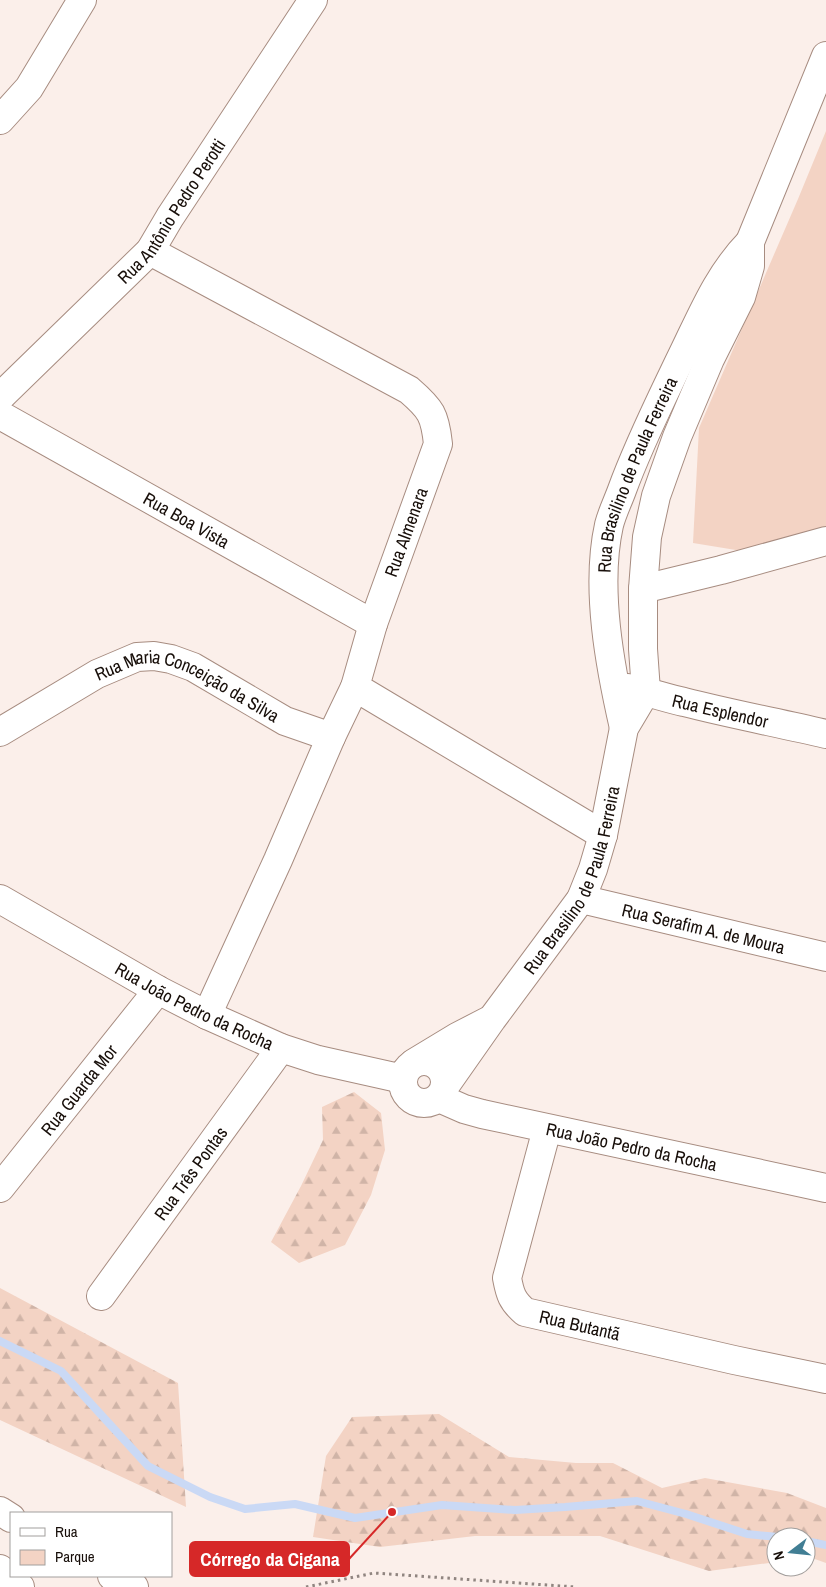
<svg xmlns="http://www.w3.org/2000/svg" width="826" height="1587" font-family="'Archivo Narrow',sans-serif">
	<defs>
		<pattern id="forest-firs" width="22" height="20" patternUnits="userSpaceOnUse" patternTransform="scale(1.25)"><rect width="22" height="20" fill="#f3d3c4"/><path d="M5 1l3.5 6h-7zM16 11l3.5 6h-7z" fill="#d0b4a7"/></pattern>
	</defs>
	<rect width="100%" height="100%" fill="#fbefea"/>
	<!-- green -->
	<path fill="#f3d3c4" d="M826,131V532L742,551L693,543L699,428L798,199Z"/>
	<!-- forest -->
	<path fill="url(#forest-firs)" d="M354,1092L381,1113L385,1150L371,1195L345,1245L299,1263L271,1242L301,1186L323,1140L322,1107Z
		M0,1288L178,1383L186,1507L0,1420Z
		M439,1414L509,1457L576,1463H613L662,1488L705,1478L787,1493L826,1508V1563L812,1558H806V1537H776V1562L709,1571L600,1536H475L380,1547L313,1537L326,1456L352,1417Z"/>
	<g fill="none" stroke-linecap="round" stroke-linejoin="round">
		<!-- stream -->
		<path stroke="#cad9f5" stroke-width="8" d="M0,1341L61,1371L148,1466L210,1497L245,1509L295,1504L355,1518L442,1505L515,1510L565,1507L637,1501L686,1514L747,1534L778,1537
			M806,1541L826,1545"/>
		<!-- minor casing -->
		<g stroke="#a78c80" stroke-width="30">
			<g id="minor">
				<path d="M0,120L29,88L82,0"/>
				<path d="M150,251L409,390C431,409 435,415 438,444L373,624L355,687L603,835"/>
				<path id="s1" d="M0,397L150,251L170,217L313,0"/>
				<path id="s2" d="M0,415L373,624"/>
				<path d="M643,589L721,570L826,541"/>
				<path id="s3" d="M628,688C647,691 665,698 684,702C731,714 779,723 826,734"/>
				<path id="s4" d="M624,728C610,667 595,588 609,525C612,513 618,501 622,490C638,446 659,404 679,362C701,318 716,277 750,242"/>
				<path id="s5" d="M0,732L97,674L137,657L154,656L171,659L193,667L285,721L331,737L355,687"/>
				<path id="s6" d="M0,899L158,990L207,1015L281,1048L318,1060L403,1079"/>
				<path id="s7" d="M581,899L826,957"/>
				<path d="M207,1015L278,860L331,737"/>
				<circle cx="424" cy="1082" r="21"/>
				<path d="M414,1063L457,1037L488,1021"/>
				<path id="s8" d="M445,1086L492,1019L581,899L593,869L603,835L624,728L646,691L643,649V589L647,537L656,496L677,437L710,359L741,297L750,266V242L826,56"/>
				<path id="s9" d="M439,1098L464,1109L482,1114L826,1188"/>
				<path id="s10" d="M547,1129L507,1278C510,1294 512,1301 525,1312L734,1360L826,1379"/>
				<path id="s11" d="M0,1188L158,990"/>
				<path id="s12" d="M101,1296L281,1048"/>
				<path d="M0,1511L11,1518"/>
				<path d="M0,1569L20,1587"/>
				<path d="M112,1576L134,1587"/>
			</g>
		</g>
		<!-- path -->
		<path stroke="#908580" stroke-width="3" stroke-dasharray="2.5 4" stroke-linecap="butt" d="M306,1587L374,1573L576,1587"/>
		<!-- minor -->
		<use href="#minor" stroke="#fff" stroke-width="28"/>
	</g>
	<g text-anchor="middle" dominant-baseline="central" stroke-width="5" stroke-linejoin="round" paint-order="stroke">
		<!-- street labels -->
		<g font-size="18" fill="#170e09" stroke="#fff">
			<text stroke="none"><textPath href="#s1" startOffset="254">Rua Antônio Pedro Perotti</textPath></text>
			<text stroke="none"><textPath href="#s4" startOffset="261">Rua Brasilino de Paula Ferreira</textPath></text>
			<text stroke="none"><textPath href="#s2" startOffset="214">Rua Boa Vista</textPath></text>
			<text transform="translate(406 532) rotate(-70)">Rua Almenara</text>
			<text stroke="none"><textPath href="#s5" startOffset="212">Rua Maria Conceição da Silva</textPath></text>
			<text stroke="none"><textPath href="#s3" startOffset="95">Rua Esplendor</textPath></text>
			<text stroke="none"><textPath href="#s8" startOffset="245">Rua Brasilino de Paula Ferreira</textPath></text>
			<text stroke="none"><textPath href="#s7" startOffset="126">Rua Serafim A. de Moura</textPath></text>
			<text stroke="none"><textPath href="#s6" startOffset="222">Rua João Pedro da Rocha</textPath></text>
			<text stroke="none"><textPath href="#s11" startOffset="126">Rua Guarda Mor</textPath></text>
			<text stroke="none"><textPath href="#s9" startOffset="199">Rua João Pedro da Rocha</textPath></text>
			<text stroke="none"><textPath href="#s12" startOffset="152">Rua Três Pontas</textPath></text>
			<text stroke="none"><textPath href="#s10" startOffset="250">Rua Butantã</textPath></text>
		</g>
	</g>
	<!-- callouts -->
	<path fill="none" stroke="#d62828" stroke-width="2" d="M392 1512L349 1559"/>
	<circle fill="#d62828" stroke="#fff" stroke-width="2" cx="392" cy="1512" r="5"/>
	<rect fill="#d62828" stroke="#d62828" stroke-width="2" x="190" y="1542" width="159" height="34" rx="5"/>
	<g font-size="19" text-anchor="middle" font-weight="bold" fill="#fff">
		<text x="270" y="1566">Córrego da Cigana</text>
	</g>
	<!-- legend -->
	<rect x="10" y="1512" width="162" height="65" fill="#ffffff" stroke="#a29f9d"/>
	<rect x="20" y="1528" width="25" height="8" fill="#ffffff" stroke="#a29f9d"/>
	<text x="55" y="1537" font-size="15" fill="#170e09">Rua</text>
	<rect x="20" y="1550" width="25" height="15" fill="#f3d3c4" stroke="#a29f9d"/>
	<text x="55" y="1562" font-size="15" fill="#170e09">Parque</text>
	<!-- north arrow -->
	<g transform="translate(791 1552) rotate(254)"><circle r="24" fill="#ffffff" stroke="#a29f9d"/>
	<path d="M0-4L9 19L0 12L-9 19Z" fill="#417e94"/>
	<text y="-8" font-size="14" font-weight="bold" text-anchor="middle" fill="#170e09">N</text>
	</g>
</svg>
